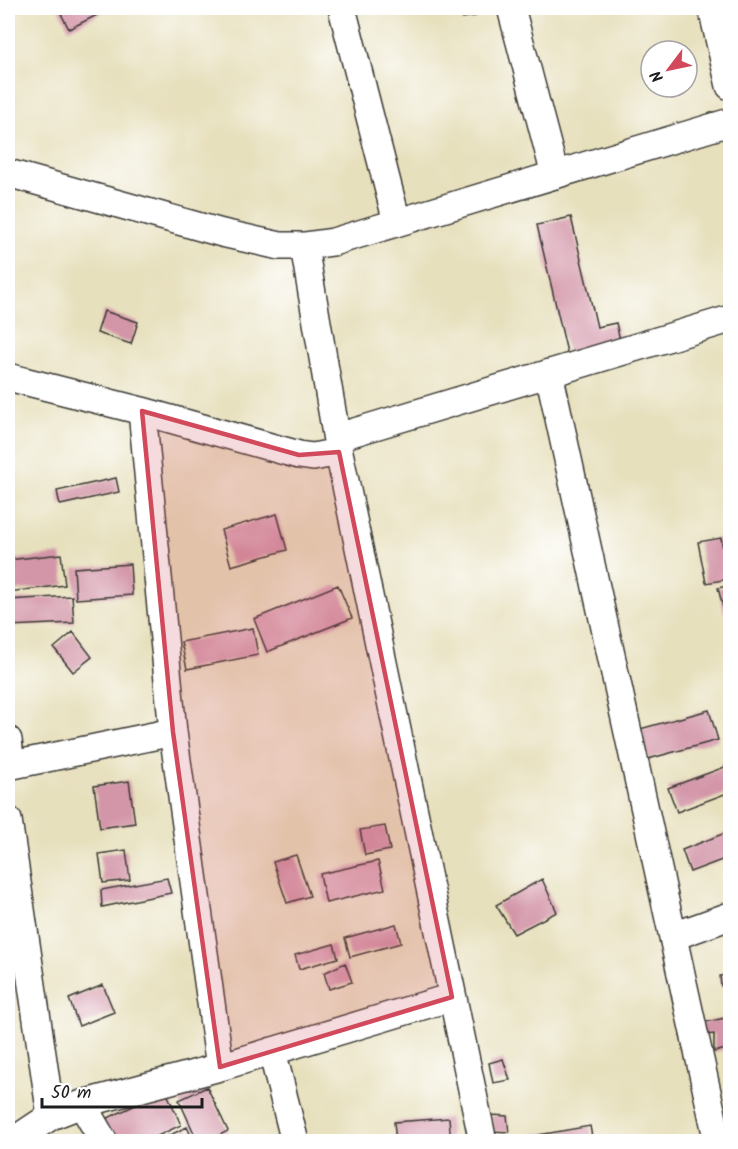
<svg xmlns="http://www.w3.org/2000/svg" width="738" height="1149" font-family="Kalam,sans-serif">
	<rect width="100%" height="100%" fill="#fff"/>
	<filter id="ink" filterUnits="userSpaceOnUse"><feTurbulence type="fractalNoise" baseFrequency=".0167" numOctaves="2"/><feDisplacementMap in="SourceGraphic" scale="12" xChannelSelector="R" yChannelSelector="G"/><feConvolveMatrix kernelMatrix="1 2 1 2 8 2 1 2 1" color-interpolation-filters="sRGB"/></filter>
	<filter id="wash" filterUnits="userSpaceOnUse"><feTurbulence type="fractalNoise" baseFrequency=".008" numOctaves="4" result="noise"/><feDisplacementMap in="SourceGraphic" scale="24" xChannelSelector="R" yChannelSelector="G"/><feGaussianBlur stdDeviation="1.35" result="paint"/><feColorMatrix in="noise" values="0 0 0 0 0 0 0 0 0 0 0 0 0 0 0 0 0 1.4 0 .05"/><feComposite in="paint" operator="in"/></filter>
	<g filter="url(#wash)">
		<rect width="100%" height="100%" fill="#e7e0bd"/>
		<g id="blocks">
			<!-- building -->
			<path fill="#d395a8" d="M58,8H111L69,29Z
				M461,8H475L476,16L462,18Z
				M571,217L597,327L616,323L622,349L569,361L537,225Z
				M104,311L138,322L131,344L97,333Z
				M116,478L119,492L60,505L57,491Z
				M277,514L287,550L231,566L221,530Z
				M721,538L729,579L706,583L698,542Z
				M61,554L65,585L8,592V560Z
				M130,564L132,595L76,599L74,568Z
				M338,585L352,618L267,652L254,619Z
				M730,585V614L725,615L718,588Z
				M72,596L74,623L8,626V600Z
				M253,628L258,655L187,669L181,642Z
				M73,632L92,657L73,672L54,648Z
				M709,710L718,740L648,759L640,729Z
				M730,765V792L677,812L668,788Z
				M129,781L135,823L100,828L94,786Z
				M385,826L390,850L365,855L360,830Z
				M730,831V857L690,872L682,850Z
				M126,850L130,880L103,883L99,854Z
				M296,855L310,896L287,903L273,862Z
				M378,861L385,889L326,903L320,874Z
				M167,878L171,893L102,907L101,890Z
				M542,879L557,912L514,934L496,905Z
				M396,924L401,943L350,957L345,938Z
				M334,944L338,958L299,969L295,955Z
				M345,963L352,982L329,989L324,973Z
				M730,974V985L721,986L720,976Z
				M103,985L114,1012L79,1026L69,999Z
				M730,1017V1048L714,1052V1034L698,1036L696,1024Z
				M503,1059L510,1080L493,1083L489,1063Z
				M207,1087L228,1131L205,1142H198L179,1100Z
				M166,1091L181,1125L145,1142H108L99,1122Z
				M491,1115L507,1116L509,1132L492,1131Z
				M449,1118L451,1142H396L394,1122Z
				M590,1126L593,1142H510V1140Z
				M187,1127L194,1142H155Z"/>
		</g>
	</g>
	<g filter="url(#ink)">
		<use href="#blocks" fill-opacity="0" stroke="#3a3934" stroke-width="1.5"/>
		<g fill="none" stroke-linecap="round" stroke-linejoin="round">
			<!-- minor casing -->
			<g stroke="#3a3934" stroke-width="30">
				<path id="minor" d="M342,8L397,222
					M511,8L555,175
					M712,8L730,86
					M8,173L222,233L280,246H304L333,242L730,122
					M304,246L339,452L483,1142
					M549,373L718,1142
					M8,377L142,411L299,455L313,457L339,452
					M142,411L173,732L220,1067
					M338,437L730,319
					M8,740L11,765
					M8,766L173,732
					M8,820L51,1116
					M674,936L730,916
					M272,1051L295,1142
					M82,1104L104,1142
					M12,1142L51,1116L82,1104L220,1067L452,997"/>
			</g>
			<!-- minor -->
			<use href="#minor" stroke="#fff" stroke-width="27"/>
		</g>
	</g>
	<!-- marked area -->
	<path fill="#d1495b" fill-opacity="0.2" stroke="#d1495b" stroke-width="4.5" stroke-linejoin="round" d="M142,411L299,455L339,452L452,997L220,1067L173,732Z"/>
	<!-- margin -->
	<rect width="738" height="1149" fill="none" stroke="#fff" stroke-width="30"/>
	<!-- north arrow -->
	<g transform="translate(669 69) rotate(238)"><circle r="28" fill="#ffffff" stroke="#a4a4a4" stroke-width="1.5"/>
	<path d="M0-4.5L10 22L0 15L-10 22Z" fill="#d1495b"/>
	<text y="-9" font-size="16" font-weight="bold" text-anchor="middle" fill="#1c1c1c">N</text>
	</g>
	<!-- scale -->
	<path d="M42 1098v9h160v-9" fill="none" stroke="#1c1c1c" stroke-width="3"/>
	<text x="51" y="1098" font-size="18" fill="#1c1c1c" stroke="#ffffff" stroke-width="4.5" paint-order="stroke">50 m</text>
</svg>
